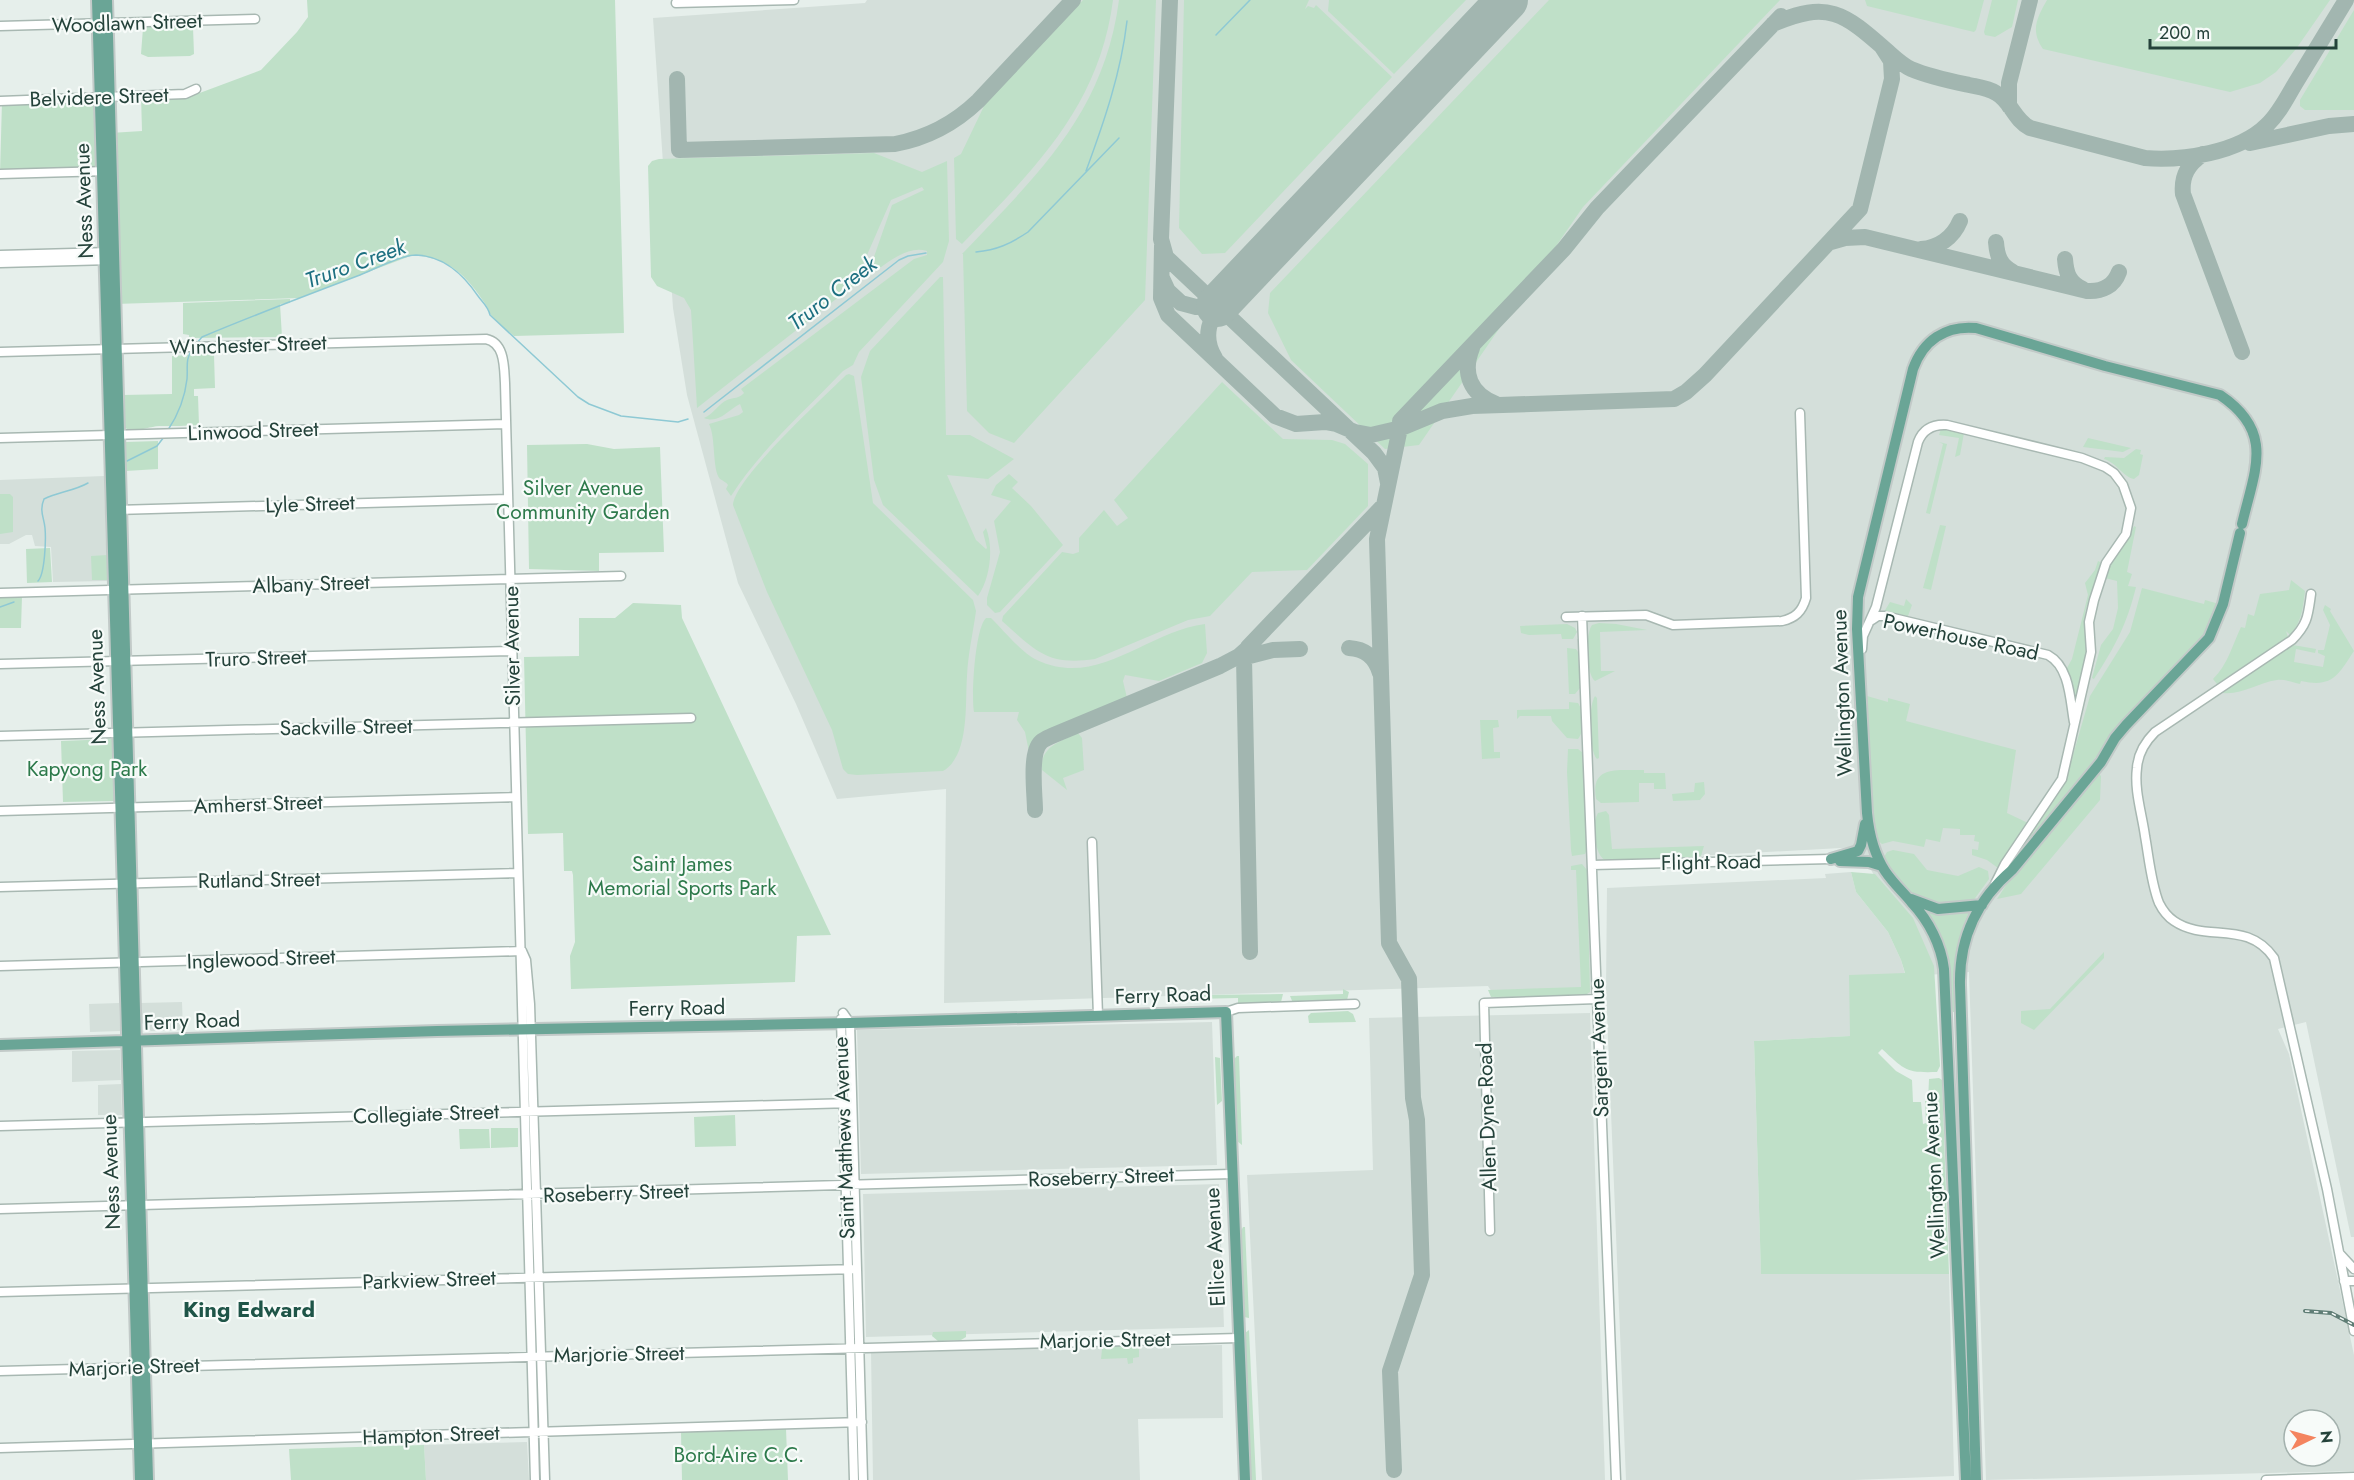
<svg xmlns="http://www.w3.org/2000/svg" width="2354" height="1480" font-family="Jost,sans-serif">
	<rect width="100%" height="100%" fill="#e6efeb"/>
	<!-- built -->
	<path fill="#d4dfda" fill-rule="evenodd" d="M867,0H2354V1237H2351L2306,1022L2278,1029L2289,1054L2354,1355V1471L1986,1480L1969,972L1927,975L1859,847L1587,862L1592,993L1503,998L1495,997L1488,986L944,1003L946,789L837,799L796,704L738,583L687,395L673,308L653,18L865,3ZM1576,618L1634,620H1635L1584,619L1585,640L1577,639ZM2294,1420H2330V1456H2294Z
		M104,476L107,581L53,582L51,547L35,546L32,535H26L9,544H0V480Z
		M1851,872L1856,892L1888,932L1901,960L1905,974L1851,1036L1754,1041L1761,1273L1949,1274L1954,1476L1854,1480H1626L1606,989L1607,888L1826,878L1825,874Z
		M182,1002L183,1030L151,1031L142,1023L141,1003Z
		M119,1003L120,1031L90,1032L89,1004Z
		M1590,1013L1605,1480H1262L1247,1175L1373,1170L1369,1018Z
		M1212,1022L1217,1165L861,1174L857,1030Z
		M120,1050L121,1080L72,1082V1051Z
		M121,1084L122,1115H98V1085Z
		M1219,1184L1224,1327L866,1337L863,1194Z
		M1222,1345L1223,1418L1138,1419L1140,1480H873L871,1351Z
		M527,1442L529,1480H426L424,1445Z"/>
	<!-- green -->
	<path fill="#bfe0c8" d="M307,0H615L624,333L514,336C507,330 499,324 493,317C489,314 489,309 486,305C466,275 450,258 413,255L299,298L115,304L110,133L142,131L141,96L196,89L197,94L261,70L297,32L308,17Z
		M1083,0H1113C1099,108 1033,170 962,244L956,239L954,158L961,154L985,104Z
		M1119,0H1156L1145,300L1014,443L989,433L967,411L963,254H962C1037,175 1104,114 1119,0Z
		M1184,0H1309L1305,9L1308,6L1314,8L1316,5L1392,77L1225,253L1202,254L1179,228Z
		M1329,0H1466L1394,74L1328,11Z
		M1549,0H1780L1583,207L1419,445L1385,449L1291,360L1268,313L1270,293Z
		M1865,0H1984L1976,30L1974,32L1867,6Z
		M1992,0H2018L2012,27L1995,37L1985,35L1984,32Z
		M2047,0H2330L2296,49L2276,72L2260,83L2230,92L2043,49C2030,30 2037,18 2047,0Z
		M2354,10V110H2305L2300,106V100Z
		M188,24L193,27L194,54L190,56L148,57L141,54L143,28L151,25Z
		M100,98L102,171L0,174L2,101Z
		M874,153L922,172L947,161L949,241L943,262L859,352L853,365L843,371C805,411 761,449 731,496L726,489L728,485C726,482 723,481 720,479C712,470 716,437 709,424L739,415L743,412L740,404C728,410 719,424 704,418C714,414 718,404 727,400C735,397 738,399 744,393L741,389L914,259L927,255V251C906,244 883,267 867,277L892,205L924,190L922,187L891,200L854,285L697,408L691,310L684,298L657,286L651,277L648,166L652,161L659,159Z
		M940,277H943L946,435H970L1014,459L988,479L947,475L976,540L986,549L987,548L983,532L986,528C994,548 990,579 978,596L883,505L874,480L861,377L870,351Z
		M290,299V303L280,304L282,337L189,338V335L183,334V303Z
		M205,354L214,355L215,388L194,389V396H198L199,425C186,426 172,426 159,426C147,427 136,433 125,428L123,395L172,394V356Z
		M849,374L854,376L873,503L973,600L976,611C973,633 968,654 967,676C965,702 970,756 943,771L857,775L848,774L843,769L832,730L767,592L733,505C734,479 824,397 846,375Z
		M1222,382L1283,439L1332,440L1345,444L1368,464V506L1307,570L1252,572L1210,616L1188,620L1095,659C1047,666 1036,651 1002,621L1003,616L1062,552L1073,554L1079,552V538L1104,510L1117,526L1128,518L1114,500Z
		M1945,428L1964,433L1960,455L1955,457L1959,438L1939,435L1941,429Z
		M2088,438L2131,448L2123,452L2083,447Z
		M158,441V469L126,471V442Z
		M1939,442L1947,444L1930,514L1926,513L1943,444Z
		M587,444L614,449L660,447L664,552L599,553V571L529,569L527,445Z
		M2136,449L2141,450L2140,454L2143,455L2139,475L2134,479C2123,477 2117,463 2104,459L2105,457L2124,458Z
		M1009,474L1018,482L1012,488L1031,506L1063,545L1000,612L995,613L987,605V598L1000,552L994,521L1011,501L991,495L996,485Z
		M0,494H10L13,497V532L0,534Z
		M1940,525L1946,526L1931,590L1923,588Z
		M2134,526L2136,527L2127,572L2132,574L2128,586L2136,587C2127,624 2115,647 2094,679L2092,678L2101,645L2113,629L2118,608L2117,581L2105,578C2110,557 2127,545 2134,526Z
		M50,548L52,582L27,583L26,549Z
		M107,555L108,580H92L91,556Z
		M2098,561L2100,562C2102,582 2087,597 2085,615C2084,625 2088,634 2088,643C2086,663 2080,684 2075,703L2067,668L2072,659L2088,595L2085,583L2095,570Z
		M2291,580L2305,591C2303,607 2302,622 2290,635L2286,631L2288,637L2217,684L2213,679C2228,664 2232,646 2241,627L2245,628L2248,614L2254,616L2260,594L2289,590Z
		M2142,588L2204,604L2205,600L2219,604L2209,633L2109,740L2008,870L2006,868L2065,783L2090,696L2130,632Z
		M0,596H22L21,628H0Z
		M1906,599L1912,605L1908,616L1884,612L1890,602L1904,606Z
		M633,603L681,605L682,618L831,935L797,936L795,982L571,989L570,956L575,942L573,875L572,871H564L563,833L528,834L524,657L579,656V618H615Z
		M2325,605L2331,609L2330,611L2354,651C2338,675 2333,688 2301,681L2300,684C2293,682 2284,679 2277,680C2257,683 2242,695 2223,693L2222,691L2293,645L2316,649L2315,653L2296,649L2294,662L2323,667L2325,656L2318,653V650H2324L2330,625L2323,610Z
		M986,618H991C1004,631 1022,653 1037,660C1098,689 1147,631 1205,624L1207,653L1202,663L1159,681L1125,675L1123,681L1127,698L1044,732L1035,740L1029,752L1025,732L1017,720L1019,712H974C971,697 975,628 986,618Z
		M1599,623L1616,624L1647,630L1600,632L1601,671H1615L1595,681C1586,675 1585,634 1592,625Z
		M1567,624L1575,628L1577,632L1573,639H1562L1561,634L1529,635L1521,633L1520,626Z
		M1567,648L1576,649L1578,652L1580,688L1575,694H1569Z
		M1595,696L1597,698L1599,758L1597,759C1589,752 1588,706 1595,696Z
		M1867,696L1888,702V698L1910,704L1906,721L2016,750L2007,813L2028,823L1998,868L1987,860L1972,855V849L1978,850L1979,842L1974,841L1975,835H1960V829L1943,828L1940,842L1926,839L1924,847L1893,841L1882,844L1877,840L1871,809Z
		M1569,702L1578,703C1584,711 1585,731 1578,739L1567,738L1552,721L1551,716H1520L1517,719V710L1569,709Z
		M1480,720H1498L1499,727L1493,728L1494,752H1500V758L1482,759Z
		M1078,733L1082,738L1084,770L1063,778L1067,790L1042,770C1040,746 1060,742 1078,733Z
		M112,739L114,801L63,802L61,741Z
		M1568,749H1578L1583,753L1587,849L1585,854L1572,856L1571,850L1567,772Z
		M1644,770V773H1665L1666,789H1654V783H1639V802L1601,803L1596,799C1590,764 1619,771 1644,770Z
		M2099,774L2101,776L2100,800L2021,894L1997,899L2012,876Z
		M1704,782L1705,794L1700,800L1673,801L1672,794L1694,792L1695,783Z
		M1606,811L1609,815L1612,849L1704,846L1701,856L1696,857L1605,860C1594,855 1592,822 1598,813Z
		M1893,850L1914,854L1927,870L1958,876L1979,867L1988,871L1989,879L1973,901C1963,902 1949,907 1940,905C1916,900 1889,882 1884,857L1887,852Z
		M1582,864L1587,870L1590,992L1584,996L1491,997L1488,990L1581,987L1576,870H1571V866Z
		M1851,872L1875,874L1913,918L1934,966L1940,1066L1937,1072C1905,1073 1905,1070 1882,1049L1878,1053L1896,1071L1912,1080L1913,1102H1921L1923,1124L1926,1123L1925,1101H1928L1929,1079L1939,1078L1942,1080L1949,1274H1761L1754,1041L1850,1036L1849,975L1905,973L1901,960L1888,932L1856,892Z
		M1924,908L1970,910C1953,944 1954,976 1955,1012H1953Z
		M2104,952V958L2034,1030L2021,1023V1011L2050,1009Z
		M1343,989L1349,992L1347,1000L1293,1003L1290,996L1343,994Z
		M1283,994L1281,1002L1278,1004L1238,1005V998L1194,999L1195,995Z
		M1348,1011L1353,1014L1356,1022L1309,1023L1308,1016L1311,1013Z
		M1237,1056H1239L1242,1145L1237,1141L1234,1059Z
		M1215,1057L1220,1058L1222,1101L1217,1105Z
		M1959,1108L1964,1261H1961L1954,1109Z
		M735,1115L736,1146L695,1147L694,1117Z
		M518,1128V1147L491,1148V1128Z
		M459,1129H489L490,1148L460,1149Z
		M1243,1227H1245L1249,1318L1244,1317L1241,1231Z
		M1249,1330L1256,1480H1251L1245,1333Z
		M966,1331V1337L961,1340L938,1341L932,1336L933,1332Z
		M1107,1345H1136L1139,1347V1357L1133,1358V1363L1128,1364L1127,1358L1101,1359L1102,1349Z
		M786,1429L788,1480H682L681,1432Z
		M424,1445L426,1480H291L289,1449Z"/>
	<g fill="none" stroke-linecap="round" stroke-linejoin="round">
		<!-- stream -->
		<path stroke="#8ec9d4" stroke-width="1.5" d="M1216,35L1250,0
			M1086,171C1104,122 1121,73 1127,21
			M976,252C997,250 1010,244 1028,232L1119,138
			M196,344L202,337C254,315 307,295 360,275C375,269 401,255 416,255C444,256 463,274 478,296C483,303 488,306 490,315L578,397L589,404L621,416L678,422L688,419
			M704,412L899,260L908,256L926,253
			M168,430C178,415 185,397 187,379C188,368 185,359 192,350
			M127,461L157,446L164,437
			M38,581C45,574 46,539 45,528C44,517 39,511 44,499C58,492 74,491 88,483
			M0,607L14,602"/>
		<!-- taxiway -->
		<path stroke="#a2b6b0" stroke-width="16" d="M1170,0L1161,239L1166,257L1374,453L1385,468L1388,483
			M1773,24C1828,0 1844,13 1886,50C1894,57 1902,65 1911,69C1930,77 1950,81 1969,85C1978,87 1988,88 1996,93C2011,101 2014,120 2030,128L2145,158C2182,161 2239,153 2267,125C2280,113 2288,95 2298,79C2314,53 2330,26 2346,0
			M677,79L679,150L895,144C927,138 954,124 978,101L1073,0
			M2009,106V83L2030,0
			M2250,143L2329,126L2354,124
			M2203,154C2188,164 2181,176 2183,194L2242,352
			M1831,242L1845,238L1865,237L2087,291C2102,292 2114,286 2119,272
			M1996,242C1997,256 2000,265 2013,272
			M1162,246L1161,298L1168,315L1275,416L1296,424L1325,422L1336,424L1355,432L1371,435L1401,428L1442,411L1472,406L1674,399L1686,392L1705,375L1860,209L1892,79L1891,61L1882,47
			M1921,249C1938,248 1953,238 1960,221
			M2065,259C2066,273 2069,283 2083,289
			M1162,278L1168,291L1181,303L1196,307L1211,305L1223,297L1283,234
			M1472,348C1462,373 1470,394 1496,404
			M1215,358C1202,337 1209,316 1225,300
			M1400,421L1564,249L1597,208L1781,16
			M1349,648C1365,649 1375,657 1380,673
			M1238,659L1273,650L1300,649
			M1035,810C1035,794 1029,753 1041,742C1044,739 1050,737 1054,735L1220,666L1239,656L1248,648
			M1250,952L1244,658L1248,647L1383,506
			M1394,1470L1390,1371L1422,1275L1417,1120L1413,1098L1409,979L1389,943L1377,539L1400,428L1407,414"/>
		<!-- runway -->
		<path stroke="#a2b6b0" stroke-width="42" d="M1217,306L1507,0"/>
		<!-- minor casing -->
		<g stroke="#a8b8b2" stroke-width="11">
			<path id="minor" d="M676,3L794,0
				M0,26L255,19
				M0,101L185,94L196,89
				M0,174L108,171
				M0,255L111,252
				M0,263L111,260
				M0,352L486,339C505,343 504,367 505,383L535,1480
				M0,438L506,424
				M116,510L508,499
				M0,593L621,576
				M2311,594C2308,615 2308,624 2292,640L2155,732C2145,742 2138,753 2137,768C2134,790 2142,814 2145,836C2149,858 2151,883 2159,903C2163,911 2168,917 2174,921C2206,943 2247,919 2274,958L2327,1189L2354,1331
				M1582,616L1616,1480
				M1566,617L1646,615L1673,625L1782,621C1795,618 1802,612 1806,598L1800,413
				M1872,620L1878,616H1885L2048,655C2070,667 2070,700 2074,722
				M1862,649L1863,636L1876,607L1918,442C1923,429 1933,424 1947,425L2082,458L2105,467L2114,473L2123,485L2131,508L2126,534L2106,563L2094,600L2089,622L2091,652L2062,779L2005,864L1995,884
				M0,664L512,651
				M0,736L691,718
				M0,811L516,797
				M1092,842L1098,1016
				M1592,865L1831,859
				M0,887L518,873
				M522,951L526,960L530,1004L545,1480
				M0,966L522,951
				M1226,1012L1238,1008L1355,1004
				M843,1013L850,1023L863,1480
				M841,1019L854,1480
				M0,1126L852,1103
				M0,1209L1231,1174
				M1490,1231L1484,1003L1597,999
				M2340,1254L2354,1269
				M2344,1281H2354
				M0,1292L857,1269
				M0,1371L1239,1338
				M0,1448L862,1422
				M2266,1480L2354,1477"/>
		</g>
		<!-- major casing -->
		<g stroke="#c2cac8" stroke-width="14">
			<path id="major" d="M97,0L140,1480
				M107,0L148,1480
				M1831,859L1858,851L1861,845L1865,824
				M1840,861L1869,862L1882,866
				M1911,899L1938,909L1982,905
				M0,1045L437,1031L850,1023L1226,1012L1245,1480
				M1966,1480L1944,969C1941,945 1929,921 1912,903C1903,892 1893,883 1885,871C1874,854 1869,833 1867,813L1857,629L1858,597L1913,369C1923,341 1945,325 1976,328L2105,366L2220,395C2275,432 2255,469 2242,524
				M1976,1480L1960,985C1959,939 1977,900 2012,870L2101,762L2115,738L2126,725L2209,638L2223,604L2240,533"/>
		</g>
		<!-- minor -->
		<use href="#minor" stroke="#fff" stroke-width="8"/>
		<!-- major -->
		<use href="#major" stroke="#6aa596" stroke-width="10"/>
		<!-- rail casing -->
		<g stroke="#5f7d75" stroke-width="4">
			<path id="rail" d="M2305,1311L2331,1313L2354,1325"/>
		</g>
		<!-- rail -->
		<use href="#rail" stroke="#f7fbf9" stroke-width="1.5" stroke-dasharray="4.5" stroke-linecap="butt"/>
	</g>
	<g text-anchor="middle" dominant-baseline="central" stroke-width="4.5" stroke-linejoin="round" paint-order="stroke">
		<!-- street labels -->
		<g font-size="21" fill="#24423a" stroke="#f7fbf9">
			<text transform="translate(127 23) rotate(-2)">Woodlawn Street</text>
			<text transform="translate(99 97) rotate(-2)">Belvidere Street</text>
			<text transform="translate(84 201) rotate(-92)">Ness Avenue</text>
			<text transform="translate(248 345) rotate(-2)">Winchester Street</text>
			<text transform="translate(253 431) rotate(-2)">Linwood Street</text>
			<text transform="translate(310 504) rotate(-2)">Lyle Street</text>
			<text transform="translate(311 584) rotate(-2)">Albany Street</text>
			<text transform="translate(1961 637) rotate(12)">Powerhouse Road</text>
			<text transform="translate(512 646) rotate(-91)">Silver Avenue</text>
			<text transform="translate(256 658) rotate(-2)">Truro Street</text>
			<text transform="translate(97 687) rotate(-92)">Ness Avenue</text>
			<text transform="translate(1842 693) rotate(-92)">Wellington Avenue</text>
			<text transform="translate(346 727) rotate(-1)">Sackville Street</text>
			<text transform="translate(258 804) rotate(-2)">Amherst Street</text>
			<text transform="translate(1711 862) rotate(-1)">Flight Road</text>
			<text transform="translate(259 880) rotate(-1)">Rutland Street</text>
			<text transform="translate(261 959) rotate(-2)">Inglewood Street</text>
			<text transform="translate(1163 995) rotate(-2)">Ferry Road</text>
			<text transform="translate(677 1008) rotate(-1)">Ferry Road</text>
			<text transform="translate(192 1021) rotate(-2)">Ferry Road</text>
			<text transform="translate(1599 1048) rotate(-92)">Sargent Avenue</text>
			<text transform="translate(426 1114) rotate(-2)">Collegiate Street</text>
			<text transform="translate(1487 1117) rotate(-92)">Allen Dyne Road</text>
			<text transform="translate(844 1138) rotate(-92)">Saint Matthews Avenue</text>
			<text transform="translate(111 1172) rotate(-92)">Ness Avenue</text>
			<text transform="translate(1934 1175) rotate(-93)">Wellington Avenue</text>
			<text transform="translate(1101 1177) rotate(-2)">Roseberry Street</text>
			<text transform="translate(616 1193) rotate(-2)">Roseberry Street</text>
			<text transform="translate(1215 1247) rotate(-93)">Ellice Avenue</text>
			<text transform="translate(429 1280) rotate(-2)">Parkview Street</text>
			<text transform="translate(1105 1340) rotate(-1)">Marjorie Street</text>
			<text transform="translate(619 1354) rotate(-1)">Marjorie Street</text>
			<text transform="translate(134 1367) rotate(-2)">Marjorie Street</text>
			<text transform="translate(431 1435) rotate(-2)">Hampton Street</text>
		</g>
		<!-- park labels -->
		<g font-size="21" fill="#2d7a4b" stroke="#f7fbf9">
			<text x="583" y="488">Silver Avenue<tspan x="583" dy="24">Community Garden</tspan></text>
			<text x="87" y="769">Kapyong Park</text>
			<text x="682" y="864">Saint James<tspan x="682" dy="24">Memorial Sports Park</tspan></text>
			<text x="739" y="1455">Bord-Aire C.C.</text>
		</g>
		<!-- water labels -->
		<g font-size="22" font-style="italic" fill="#1c6f80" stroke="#f7fbf9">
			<text transform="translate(355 263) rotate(-20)">Truro Creek</text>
			<text transform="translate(832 293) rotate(-38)">Truro Creek</text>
		</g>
		<!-- neighbourhood labels -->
		<g font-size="22" font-weight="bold" fill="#1f5548" stroke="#f7fbf9">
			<text x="249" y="1309">King Edward</text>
		</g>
	</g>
	<!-- north arrow -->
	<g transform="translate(2312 1438) rotate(85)"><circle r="28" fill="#f7fbf9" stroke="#a3b1ad" stroke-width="1.5"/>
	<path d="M0-4.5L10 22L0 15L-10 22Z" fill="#f4845f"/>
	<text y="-9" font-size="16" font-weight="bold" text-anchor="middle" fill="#24423a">N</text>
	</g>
	<!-- scale -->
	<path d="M2150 39v9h186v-9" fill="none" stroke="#24423a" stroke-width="3"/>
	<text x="2159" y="39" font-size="18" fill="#24423a" stroke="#f7fbf9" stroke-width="4.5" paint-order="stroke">200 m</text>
</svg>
